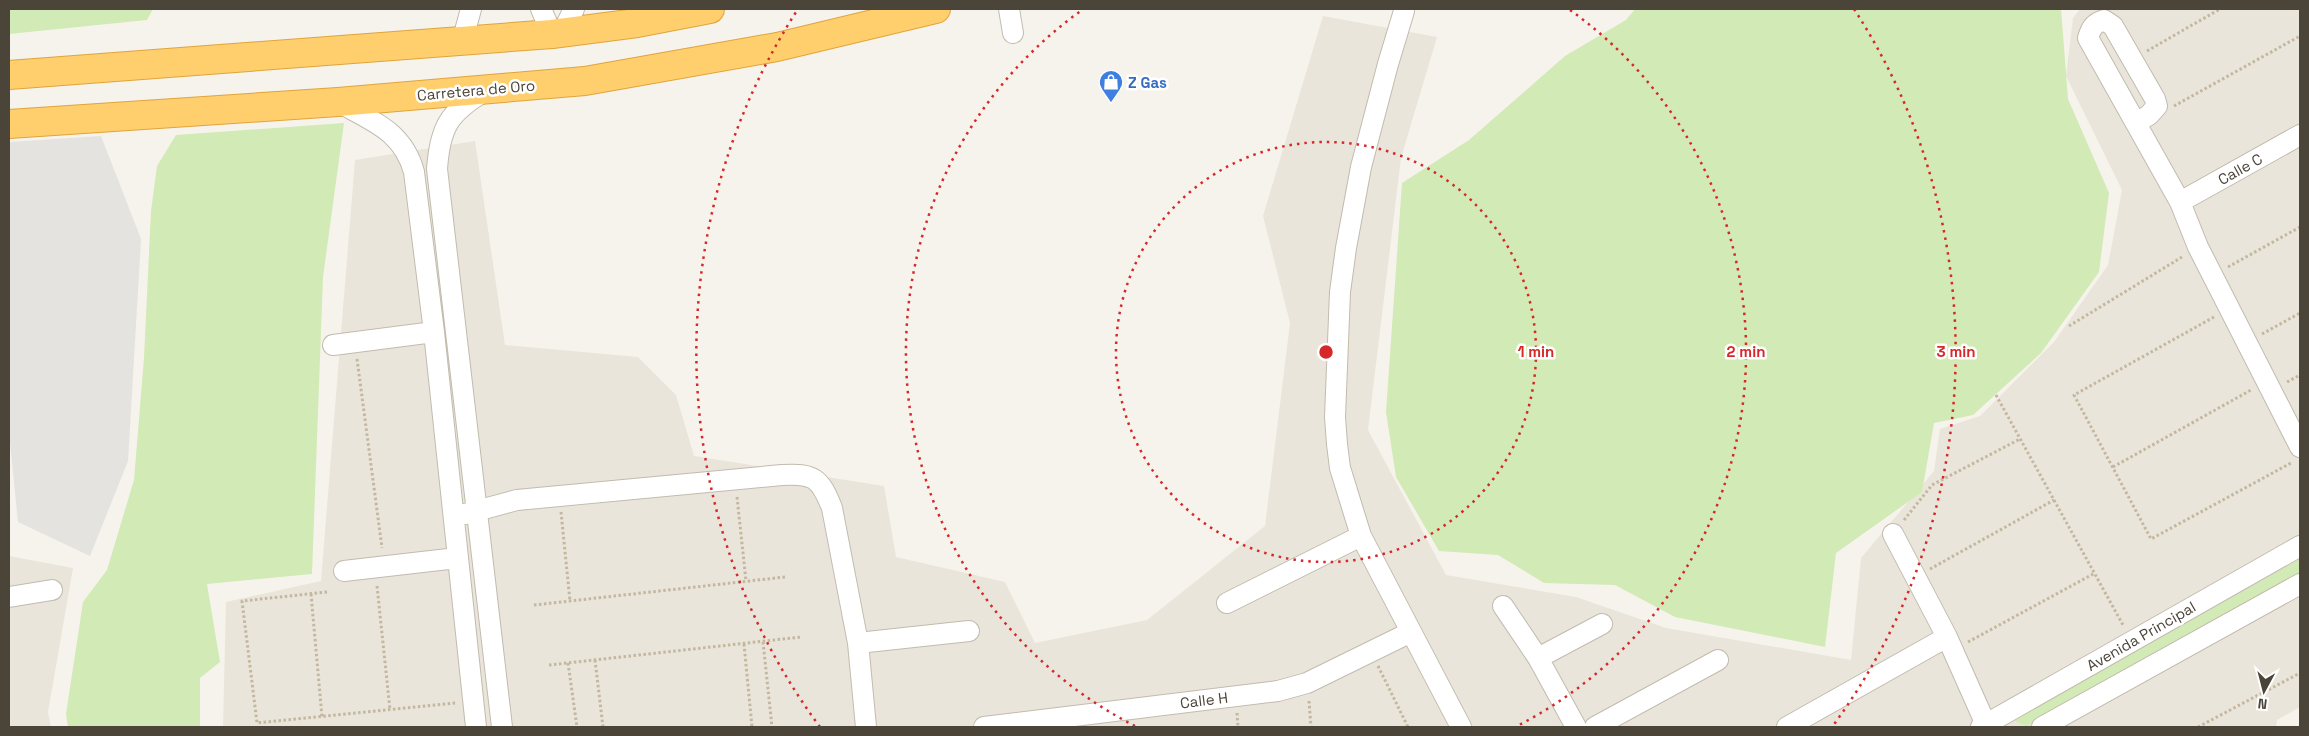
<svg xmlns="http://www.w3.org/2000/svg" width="2309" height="736" font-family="'Space Grotesk',sans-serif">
	<rect width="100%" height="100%" fill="#f6f3ec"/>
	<!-- residential -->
	<path fill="#eae5da" d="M2080,9H2300V707L2277,720L2276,727H223L226,602L321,581L355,160L475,141L505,345L638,357L676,395L694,456L884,486L896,557L1005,582L1035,643L1147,620L1265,526L1290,323L1263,216L1323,16L1437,37L1401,158L1368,430L1446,575L1576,597L1666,628L1851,660L1861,558L1934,471L1940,429L1980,416L2054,342L2108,265L2122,190L2066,76L2073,18Z
		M9,556L73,568L48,712L51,727H9Z"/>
	<!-- green -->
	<path fill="#d2eab5" d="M9,9H153L147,20L9,34Z
		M1635,9H2061L2068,99L2109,193L2099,272L2041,353L1973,415L1934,423L1922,492L1836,553L1825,647L1675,617L1615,585L1544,583L1498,555L1439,551L1396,477L1386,412L1402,183L1469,140L1565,56L1626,20Z
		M344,123L323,277L312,574L207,584L220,662L200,678V727H68L66,714L83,602L107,570L134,480L144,358L151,211L157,166L176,135Z
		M2300,559V574L2042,718L2026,726L2015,721L2014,718Z"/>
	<!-- parking -->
	<path fill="#e5e3e0" d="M101,136L141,239L128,461L90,556L18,522L9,433V142Z"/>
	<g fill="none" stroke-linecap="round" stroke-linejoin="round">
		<!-- minor casing -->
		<g stroke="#c2bbae" stroke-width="22">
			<path id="minor" d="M541,9L552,34
				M1009,9L1013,33
				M1404,11L1388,64L1361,167L1346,248L1340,292L1335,417L1337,444L1340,468L1361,536L1461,727
				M562,33L574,9
				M462,42L471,9
				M485,91C449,112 440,127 437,169L502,727
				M338,102C372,121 403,131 414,172L434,332L476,727
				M2136,123L2149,115L2157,106L2155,99L2113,26L2104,20C2094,23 2091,28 2088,38L2180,202L2198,247L2300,447
				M2180,202L2300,135
				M333,345L434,332
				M465,514L517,500L782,475C814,473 820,478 832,508L858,643L866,727
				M1893,534L1947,637L1987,727
				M344,571L457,558
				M9,597L52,590
				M1227,603L1361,536
				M1503,606L1538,658L1576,727
				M858,643L969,631
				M1538,658L1602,624
				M984,727L1278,691L1307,683L1411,632
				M1595,727L1718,660
				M1787,727L1947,637
				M1981,727L2300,546
				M2042,727L2300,584"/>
		</g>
		<!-- highway casing -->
		<g stroke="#e0a43c" stroke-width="30">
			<path id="highway" d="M9,75L552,34L637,23L710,9
				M9,124L338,102L585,81L777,47L936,9"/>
		</g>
		<!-- path -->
		<path stroke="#c4b79f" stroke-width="3" stroke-dasharray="2.5 2.5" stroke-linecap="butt" d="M2147,51L2220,9
			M2174,106L2300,36
			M2228,267L2300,227
			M2214,317L2074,395L2151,539L2291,463
			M2069,326L2182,257
			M2262,334L2300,313
			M357,359L382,548
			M2287,382L2300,375
			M1996,395L2123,625
			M2113,467L2251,390
			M737,497L746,581
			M561,512L570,601
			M1904,520L1932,485L2020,439
			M1930,569L2054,500
			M377,586L390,710
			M327,592L242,601L257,723L456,703
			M311,594L322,717
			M534,605L785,577
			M763,642L772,727
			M1968,642L2095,573
			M744,644L752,727
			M595,660L603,727
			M568,663L577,727
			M549,665L801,637
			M1378,666L1408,727
			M1309,701L1311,727
			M1237,713L1238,727
			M2198,727L2300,673"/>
		<!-- minor -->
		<use href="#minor" stroke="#fff" stroke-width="20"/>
		<!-- highway -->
		<use href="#highway" stroke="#ffcf6e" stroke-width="28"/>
	</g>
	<!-- distance rings -->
	<g fill="none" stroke="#d62828" stroke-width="2.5" stroke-dasharray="2.5 5">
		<circle cx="1326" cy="352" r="210"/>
		<path d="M1135 726A420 420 0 0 1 1082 10M1570 10A420 420 0 0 1 1517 726"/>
		<path d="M820 727A630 630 0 0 1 798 9M1854 9A630 630 0 0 1 1832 727"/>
	</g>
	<!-- icons -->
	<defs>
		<g id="shop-pin" transform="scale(1.25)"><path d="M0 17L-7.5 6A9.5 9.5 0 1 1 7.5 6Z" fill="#3f7fe0" stroke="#fff"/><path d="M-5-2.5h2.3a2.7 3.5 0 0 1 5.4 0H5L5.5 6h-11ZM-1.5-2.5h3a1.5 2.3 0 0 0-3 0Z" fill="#fff"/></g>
	</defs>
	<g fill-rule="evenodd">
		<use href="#shop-pin" x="1111" y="82"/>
	</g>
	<g text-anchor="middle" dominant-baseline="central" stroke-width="5" stroke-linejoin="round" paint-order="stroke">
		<!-- shop labels -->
		<g font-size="15" font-weight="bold" fill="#366cbe" stroke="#fff" text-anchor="start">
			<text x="1128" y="82">Z Gas</text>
		</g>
		<!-- street labels -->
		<g font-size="15" fill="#4b4439" stroke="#fff">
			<text transform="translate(476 90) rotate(-5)">Carretera de Oro</text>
			<text transform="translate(2240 169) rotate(-29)">Calle C</text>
			<text transform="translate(2141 636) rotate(-30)">Avenida Principal</text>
			<text transform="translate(1204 700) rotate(-7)">Calle H</text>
		</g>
	</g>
	<circle cx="1326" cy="352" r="8" fill="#d62828" stroke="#fff" stroke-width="2.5"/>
	<g font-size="15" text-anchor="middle" font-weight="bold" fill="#d62828" stroke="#fff" stroke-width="5" stroke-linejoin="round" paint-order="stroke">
		<text x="1536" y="357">1 min</text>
		<text x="1746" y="357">2 min</text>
		<text x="1956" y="357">3 min</text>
	</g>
	<!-- border -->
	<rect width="2309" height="736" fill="none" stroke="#4b4439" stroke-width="20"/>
	<!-- north arrow -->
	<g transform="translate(2264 691) rotate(187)" stroke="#ffffff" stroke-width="4" paint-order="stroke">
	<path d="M0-4L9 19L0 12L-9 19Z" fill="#4b4439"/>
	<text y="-8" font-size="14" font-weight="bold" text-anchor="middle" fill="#4b4439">N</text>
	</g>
</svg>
